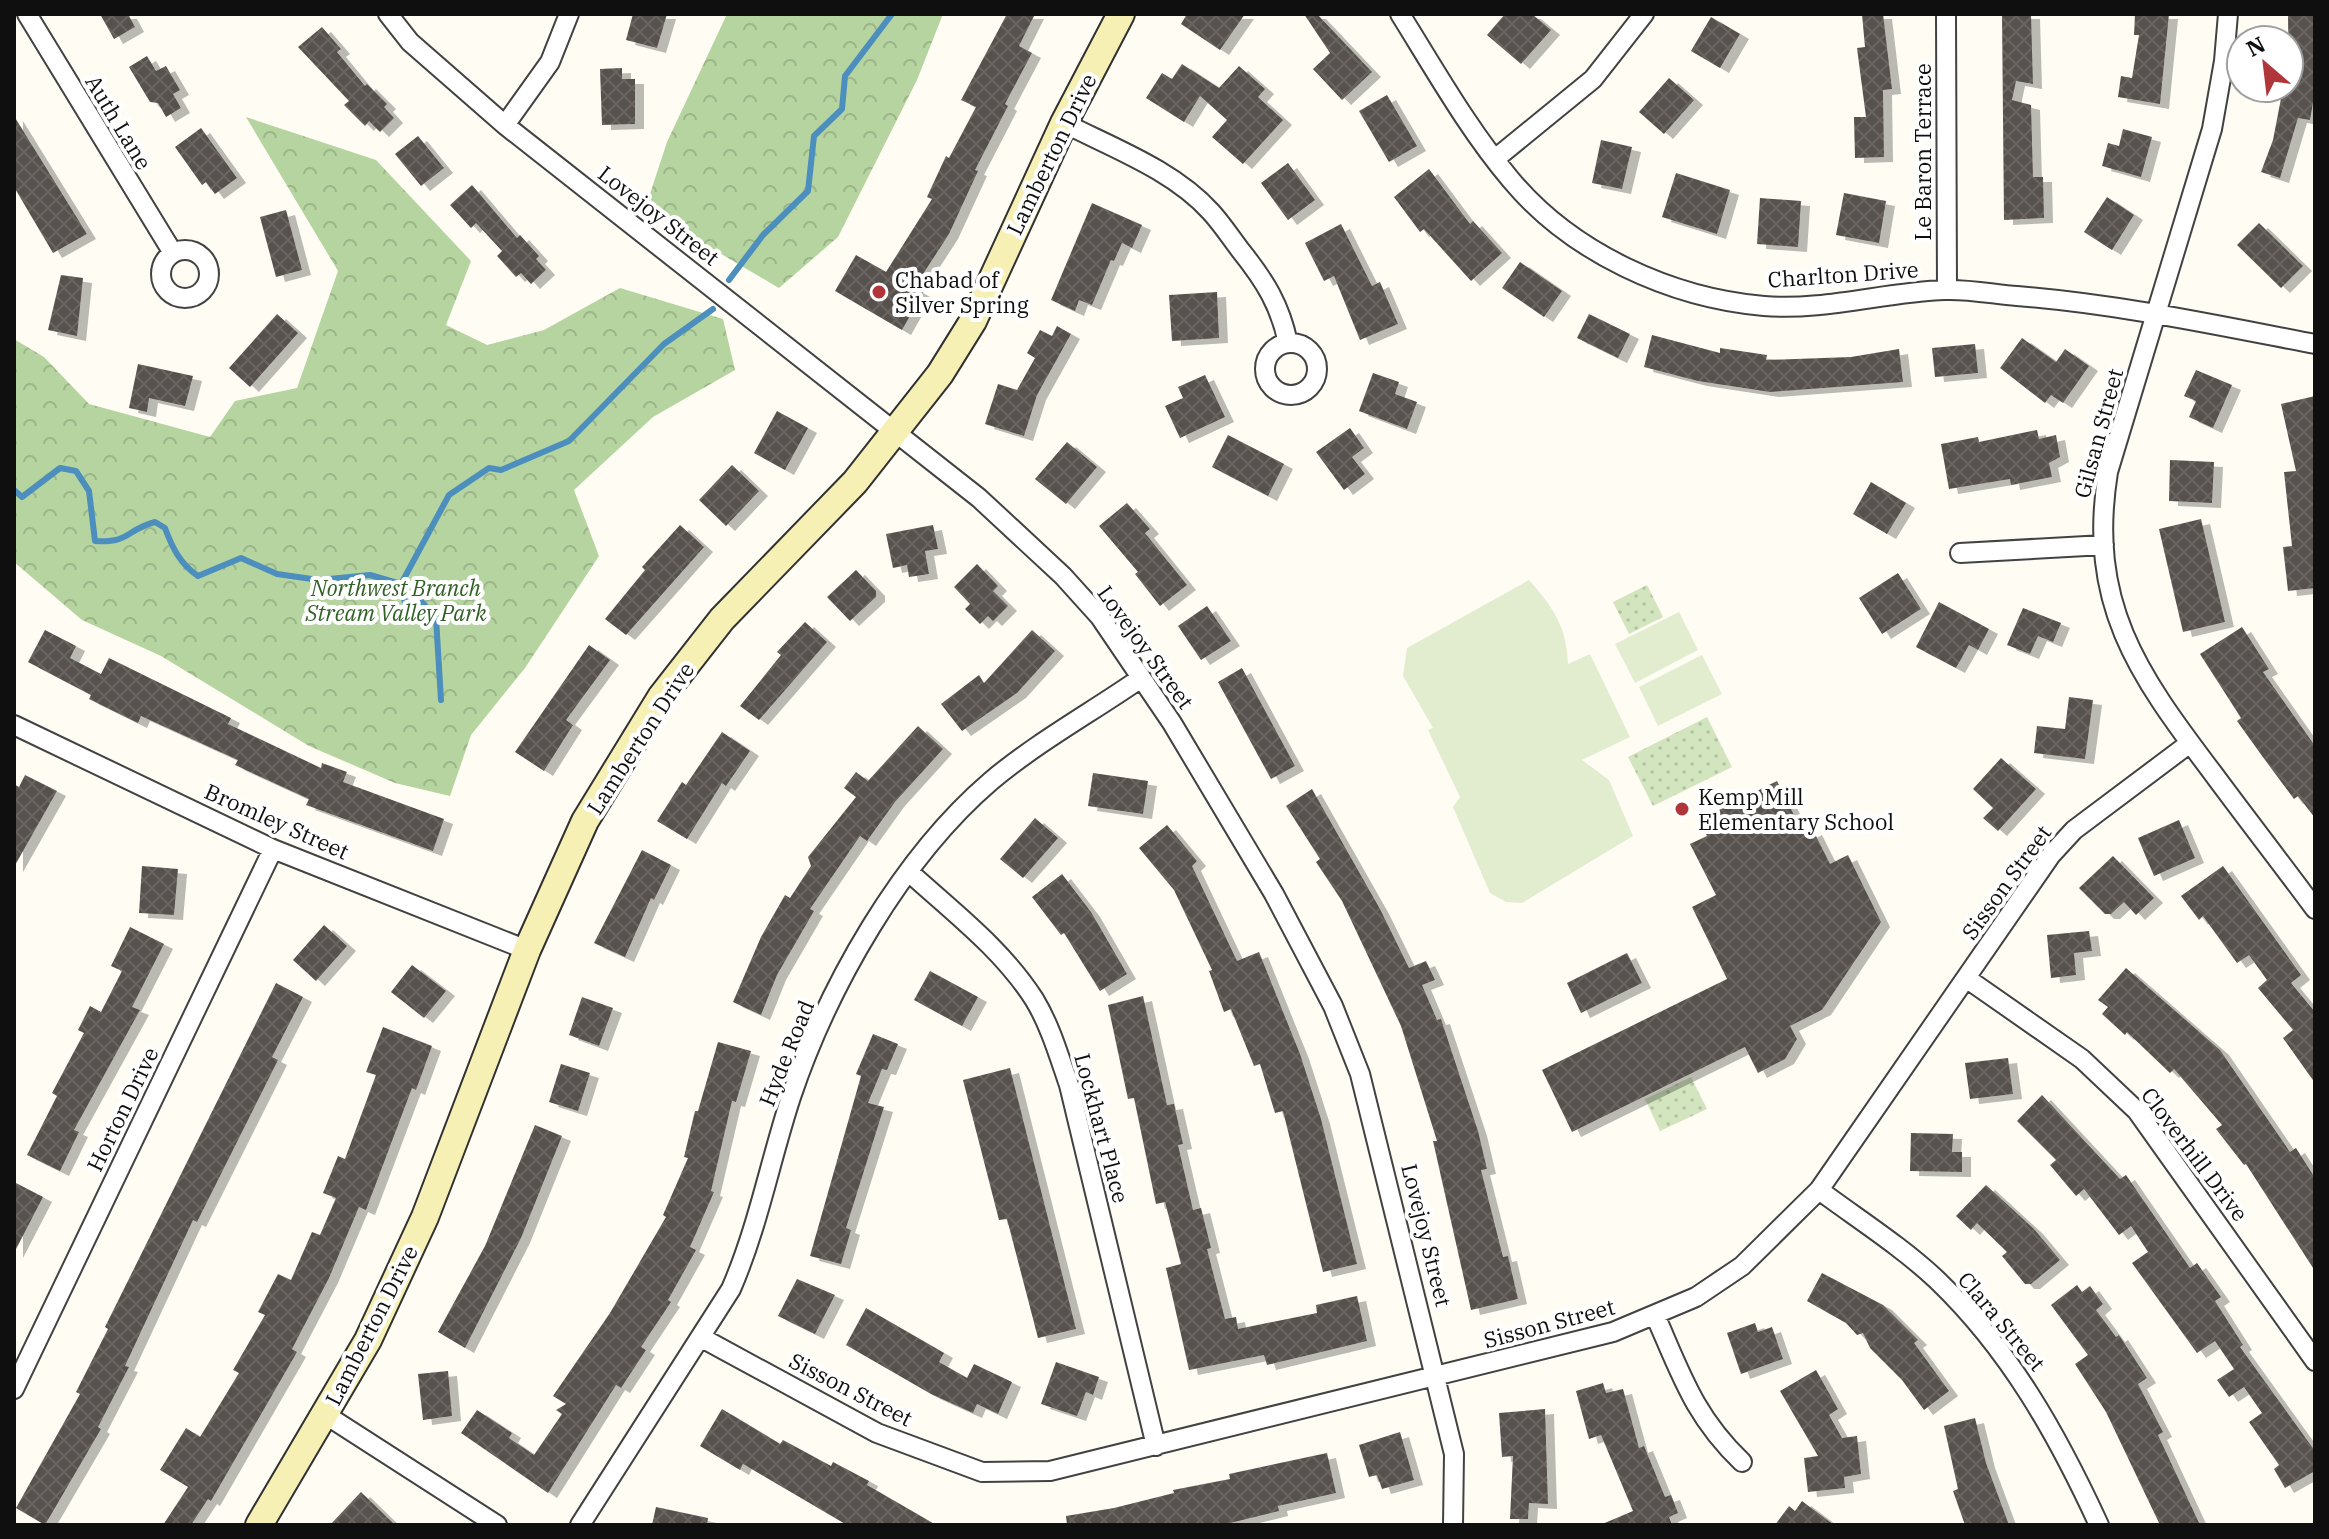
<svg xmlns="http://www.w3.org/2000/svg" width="2329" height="1539" font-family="'IBM Plex Serif',serif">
	<defs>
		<pattern id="green-dots" width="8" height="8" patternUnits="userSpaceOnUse" patternTransform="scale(2)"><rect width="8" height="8" fill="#d2e5bf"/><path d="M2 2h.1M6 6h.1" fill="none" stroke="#b3c3a3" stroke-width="1.8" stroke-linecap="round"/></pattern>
		<pattern id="forest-crowns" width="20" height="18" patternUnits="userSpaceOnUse" patternTransform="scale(2)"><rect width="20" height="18" fill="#b6d4a0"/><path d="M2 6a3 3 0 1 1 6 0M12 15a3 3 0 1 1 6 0" fill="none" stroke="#9bb589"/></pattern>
		<pattern id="building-cross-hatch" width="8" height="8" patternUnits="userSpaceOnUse" patternTransform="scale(2)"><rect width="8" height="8" fill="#57514d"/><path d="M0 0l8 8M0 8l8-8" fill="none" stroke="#6a6562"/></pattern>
		<filter id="shadow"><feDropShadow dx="9" dy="5" stdDeviation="0" flood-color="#0004"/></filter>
	</defs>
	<rect width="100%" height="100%" fill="#fefcf3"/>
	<!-- green -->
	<path fill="url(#green-dots)" d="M1647,585L1663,617L1629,634L1613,602Z
		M1707,717L1732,767L1653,806L1628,757Z
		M1691,1077L1707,1109L1660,1131L1645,1099Z"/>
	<!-- forest -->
	<path fill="url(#forest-crowns)" d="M727,14H943L917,80L838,237L779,288L645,209L667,142Z
		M246,117L376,160L471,261L446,325L487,345L544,330L620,288L723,319L735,370L653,417L574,490L599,556L525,668L471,735L450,796L395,783L309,746L161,656L82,620L14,562V339L44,357L89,404L210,437L235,401L297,388L338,271Z"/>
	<!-- pitch -->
	<path fill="#e2edd0" d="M1529,580C1553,607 1567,627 1568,664L1590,654L1630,737L1582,760L1609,780L1633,836L1522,903L1506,902L1490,893L1453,807L1460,797L1428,730L1433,728L1403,676L1407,648Z
		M1679,612L1698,650L1635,683L1615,644Z
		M1702,655L1722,694L1658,726L1639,687Z"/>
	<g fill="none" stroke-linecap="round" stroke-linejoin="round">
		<!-- stream -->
		<path stroke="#4c8ebe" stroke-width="6" d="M729,280L763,235L808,191L814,136L842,109L845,76L892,14
			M14,490L22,497L60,468L76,471L89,491L95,541C131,543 125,530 155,522L165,528C172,547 180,564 198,576L241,558L277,574L319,580L370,575L401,584L449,495L489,468L501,470L569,441L664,344L713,309
			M401,584L406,608L421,601L436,618L441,700"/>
	</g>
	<!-- building -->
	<path fill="url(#building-cross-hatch)" filter="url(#shadow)" d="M100,14H128L135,27L114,39Z
		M633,14H667L657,48L626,40Z
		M1007,14H1035L1019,46L1032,53L1005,104L1008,106L975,170L978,171L949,234L914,288L923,293L902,330L835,291L856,255L886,272L932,199L927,197L946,156L949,158L976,107L961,100Z
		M1187,14H1245L1220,50L1181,24Z
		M1304,14H1317L1372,72L1342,100L1313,69L1330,53Z
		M1505,14H1532L1551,30L1521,64L1487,35Z
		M1862,14H1883L1892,89L1883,90L1884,157L1855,158L1854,117H1866L1857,48L1865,47Z
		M2002,14H2031L2033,84L2016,81L2012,100L2031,105L2033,177H2043L2044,218L2004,220Z
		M2135,14H2169L2160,104L2118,97L2121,76L2132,78L2139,35H2134Z
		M2288,14H2315V91L2310,120L2298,118L2280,178L2261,172L2273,140L2283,88H2289Z
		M1711,17L1740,34L1720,68L1691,51Z
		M322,27L341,49L337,52L365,86L367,84L387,104L384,107L394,118L380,132L369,121L365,126L344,105L349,101L298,47Z
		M147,56L156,71L166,66L180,90L173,94L181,108L166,117L158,103L150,102L129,67Z
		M1182,64L1219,88L1239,66L1265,89L1258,97L1283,120L1243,164L1212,137L1227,120L1200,96L1184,122L1146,98L1162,73L1172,79Z
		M622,68V79H635V124L602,125L600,69Z
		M1669,78L1694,100L1664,134L1639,112Z
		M1387,95L1417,146L1389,162L1359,111Z
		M14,116L87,234L53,253L14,187Z
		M201,128L237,178L215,194L206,182L202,185L175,147Z
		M2123,129L2152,137L2141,177L2102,166L2108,143L2119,146Z
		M418,136L444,168L421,186L395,154Z
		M1601,140L1632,147L1622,189L1592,183Z
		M1288,163L1315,200L1288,220L1261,183Z
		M1429,169L1470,224L1473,221L1502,253L1471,281L1424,229L1420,232L1394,197Z
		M1676,173L1730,190L1717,234L1662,217Z
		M472,185L517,238L520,235L539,256L536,259L546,270L531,284L521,273L516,277L497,256L502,251L476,223L471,228L450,205Z
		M1844,193L1886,201L1879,243L1836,235Z
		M2107,197L2134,215L2112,250L2084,232Z
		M1760,198L1801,201L1798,247L1757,244Z
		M1092,203L1142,225L1132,248L1122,243L1114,261L1111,260L1092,305L1079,300L1075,311L1051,300Z
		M286,210L302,270L276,277L260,217Z
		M2259,223L2303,266L2281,288L2237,245Z
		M1341,224L1372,286L1380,282L1398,324L1360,340L1334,276L1324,281L1305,243Z
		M1520,262L1562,291L1544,317L1502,288Z
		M61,275L83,278L77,336L48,330Z
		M1217,292L1219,338L1172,341L1169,295Z
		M277,314L298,333L250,387L229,368Z
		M1589,314L1630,334L1618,358L1577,338Z
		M1057,326L1071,334L1037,395L1024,436L985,424L998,384L1017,390L1035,358L1027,353L1040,330L1052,336Z
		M1652,335L1720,353V348L1767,355L1766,360L1851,357L1899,349L1903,382L1770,392L1698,381L1644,367Z
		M2022,338L2056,362L2065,349L2089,366L2063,403L2051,395L2045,403L2000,368Z
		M1975,344L1978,373L1935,377L1932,348Z
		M138,364L193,376L185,406L149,398L147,412L129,408Z
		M2196,370L2232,385L2213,428L2189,417L2196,401L2184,396Z
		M1373,373L1399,382L1395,394L1417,402L1407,429L1359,411Z
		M1205,375L1225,417L1180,438L1165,406L1183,398L1178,387Z
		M2315,396V588L2288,591L2283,547L2292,546L2284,472L2296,471L2281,404Z
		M777,411L808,428L785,470L754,453Z
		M1350,428L1364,448L1352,457L1365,474L1344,490L1316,452Z
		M2037,430L2039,439L2056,435L2060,457L2049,463L2052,477L2011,485L2010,479L1949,489L1941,444L1978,437L1979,442Z
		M1228,435L1284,464L1268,496L1212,467Z
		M1067,442L1097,467L1066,504L1035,479Z
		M2170,460L2214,462L2212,503L2169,501Z
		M732,465L759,491L726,526L699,500Z
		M1871,482L1906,503L1887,534L1853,514Z
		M1127,503L1150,529L1145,533L1187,585L1160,606L1135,574L1138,572L1099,526Z
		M2201,519L2225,622L2183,632L2159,529Z
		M680,525L704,547L626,635L605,619L645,570L642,567Z
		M933,525L938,549L925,551L929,574L909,577L907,565L893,568L886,534Z
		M977,564L998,586L993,591L1008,606L993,621L988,616L980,624L965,609L970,604L954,587Z
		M856,570L876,591V597L850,621L827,597Z
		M1898,573L1921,609L1882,634L1859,598Z
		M1939,602L1989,629L1978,650L1969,645L1956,668L1916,647Z
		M1207,606L1231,641L1201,660L1178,626Z
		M2023,608L2061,623L2053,642L2038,636L2030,654L2007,645Z
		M805,622L827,642L759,720L740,706L781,655L777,652Z
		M2242,627L2269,669L2263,672L2315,746V818L2298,796L2294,799L2265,760L2237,721L2241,718L2200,654Z
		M45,630L76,646L70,658L101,674L109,658L231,718L228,724L321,768L322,763L347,772L343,782L444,819L433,851L306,805L309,799L235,765L238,760L141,716L138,723L89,699L91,695L28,662Z
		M1032,630L1055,651L1017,693L962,731L941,704L979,675L984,683Z
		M589,645L610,660L566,720L573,725L544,771L515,752Z
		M1242,668L1295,766L1271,779L1218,682Z
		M2069,697L2093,700L2085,759L2034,753L2037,726L2065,729Z
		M918,726L943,749L895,802L867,841L860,836L810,909L814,911L777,975L761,1015L733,1002L761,937L785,895L790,898L811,866L808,857L856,797L844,788L856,772L868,781Z
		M722,732L750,751L726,786L722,783L687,839L657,821L682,782L686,785Z
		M2001,758L2036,789L1998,831L1983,818L1993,808L1973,789Z
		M1093,773L1148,781L1143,814L1088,806Z
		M25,775L57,791L14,867V784L19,787Z
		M1777,781L1804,835L1813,830L1830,864L1848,855L1881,922L1822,1010L1790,1026L1797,1039L1785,1059L1758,1073L1745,1047L1572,1132L1542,1070L1727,979L1692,907L1716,895L1690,844L1707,836L1699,820Z
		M1312,789L1380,909L1409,968L1426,961L1435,980L1422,985L1437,1020L1441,1019L1478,1131L1487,1169L1481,1170L1503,1257L1508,1256L1518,1299L1471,1310L1433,1141H1437L1401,1026L1342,901L1316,862L1320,859L1286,806Z
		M1035,818L1058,838L1023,878L1000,859Z
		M2179,820L2195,858L2154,876L2138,838Z
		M1167,825L1197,861L1192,866L1237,961L1259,952L1300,1054L1321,1119L1357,1264L1323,1272L1283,1111L1275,1113L1260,1064L1254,1066L1231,1009L1224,1012L1209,971L1212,970L1174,890L1139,848Z
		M642,850L671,865L654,900L651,898L625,957L594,943Z
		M2113,856L2154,898L2136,915L2124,902L2111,914H2105L2079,888Z
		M142,866L178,869L174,915L139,913Z
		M2223,866L2301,975L2291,983L2315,1012V1083L2283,1038L2293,1030L2258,988L2267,980L2249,955L2237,963L2203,916L2199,920L2181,896Z
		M1062,874L1091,912L1127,974L1100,991L1064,933L1061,935L1032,897Z
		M324,925L347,946L316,981L293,960Z
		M130,927L164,944L132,1007L140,1010L74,1130L79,1132L60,1171L27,1155L57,1096L52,1093L84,1033L78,1030L90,1006L101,1012L122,971L111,966Z
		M2089,931L2092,951L2074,953L2076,975L2051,978L2047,935Z
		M1627,953L1642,983L1581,1013L1567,983Z
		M412,965L446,991L424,1018L391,992Z
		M2126,968L2220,1050L2290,1152L2296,1148L2315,1178V1271L2246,1164L2244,1165L2216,1129L2222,1125L2174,1069L2170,1073L2127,1032L2125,1035L2102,1014L2108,1007L2098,1000Z
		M930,971L978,997L962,1026L914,1000Z
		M276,983L303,997L272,1057L278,1060L197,1222L193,1220L125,1366L129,1367L98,1427L101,1429L45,1525L16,1508L80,1394L76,1392L108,1329L105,1327Z
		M1143,996L1167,1105L1174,1104L1183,1144L1178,1145L1193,1210L1201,1208L1211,1248L1207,1249L1225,1319L1236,1317L1238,1329L1317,1313L1316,1305L1357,1296L1367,1341L1267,1365L1264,1355L1189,1370L1166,1268L1181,1264L1165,1202L1156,1204L1134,1098L1128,1099L1108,1005Z
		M582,997L613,1008L599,1046L569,1035Z
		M383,1027L432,1046L416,1090L412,1088L366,1210L359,1207L329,1278L292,1349L297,1352L211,1501L208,1499L191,1525H163L188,1487L160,1470L186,1428L200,1437L239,1373L233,1370L265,1315L258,1312L278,1274L291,1280L312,1232L320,1235L336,1198L323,1193L338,1156L345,1159L376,1075L366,1072Z
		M873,1034L898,1044L887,1070L882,1069L868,1103L884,1107L846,1228L851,1230L841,1264L810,1256L861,1076L856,1074Z
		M718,1042L751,1051L736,1102L732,1101L711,1191L714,1192L690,1247L696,1250L668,1300L671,1302L641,1347L646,1350L621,1388L616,1385L548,1493L461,1433L477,1410L512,1433L509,1438L534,1455L562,1414L556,1410L566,1404L553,1396L610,1313L666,1217L663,1215L688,1158L684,1157L695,1111H698Z
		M2008,1058L2013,1094L1970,1099L1965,1063Z
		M561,1064L590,1073L578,1111L549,1102Z
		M1010,1068L1076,1329L1038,1338L1007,1219L999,1220L963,1080Z
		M2042,1095L2120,1179L2126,1175L2190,1268L2197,1263L2221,1297L2215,1301L2243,1345L2240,1347L2315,1451V1471L2285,1488L2274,1469L2279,1465L2249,1422L2262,1413L2244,1387L2229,1397L2217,1380L2234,1369L2215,1341L2197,1353L2132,1263L2148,1252L2131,1226L2119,1235L2084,1189L2076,1196L2050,1165L2056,1160L2017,1121Z
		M535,1125L562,1136L521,1238L465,1348L438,1332L485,1246Z
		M1911,1133L1953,1134L1952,1152H1962V1172L1910,1171Z
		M14,1182L43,1197L14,1253Z
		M1986,1185L2034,1229L2060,1260L2031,1284H2025L2002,1256L2007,1252L1977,1223L1971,1230L1956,1216Z
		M1822,1273L1883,1305L1918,1340L1914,1343L1949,1391L1924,1410L1902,1380L1870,1348L1863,1333L1857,1335L1846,1323L1807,1301Z
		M797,1279L835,1295L815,1334L778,1316Z
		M2077,1285L2082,1292L2090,1286L2103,1304L2096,1310L2116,1337L2119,1335L2147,1378L2138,1384L2163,1432L2158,1435L2200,1525H2160L2106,1412L2075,1364L2088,1355L2051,1305Z
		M866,1308L944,1353L939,1362L967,1378L974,1364L1012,1382L998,1414L977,1404L973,1413L931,1394L846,1345Z
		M1755,1323L1758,1332L1772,1327L1783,1359L1741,1374L1727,1333Z
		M1056,1362L1099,1377L1093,1395L1086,1392L1077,1416L1041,1404Z
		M1816,1370L1838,1409L1829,1415L1842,1438L1857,1436L1861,1474L1844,1477L1845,1488L1808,1492L1804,1458L1818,1456L1780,1391Z
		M448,1371L452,1416L423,1420L418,1374Z
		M1603,1383L1606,1393L1623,1389L1639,1448L1644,1446L1665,1497L1671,1495L1678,1513L1669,1517L1672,1525H1600L1633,1511L1601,1435L1589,1439L1576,1391Z
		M722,1409L780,1444L783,1440L831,1466L833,1462L869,1481L867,1485L936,1525H847L743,1464L740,1470L700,1446Z
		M1545,1409L1548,1504L1529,1503L1528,1519H1510L1513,1456L1502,1457L1499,1413Z
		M1975,1418L1986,1463L2009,1525H1965L1953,1491L1958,1489L1944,1426Z
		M1400,1432L1414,1480L1382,1489L1377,1475L1369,1477L1359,1445Z
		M1327,1453L1336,1493L1278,1506L1279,1511L1222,1525H1067L1066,1516L1114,1508L1174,1493L1173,1490L1230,1479L1229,1474Z
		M361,1492L395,1525H330Z
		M1802,1501L1834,1525H1775L1789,1506L1795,1511Z
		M656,1507L708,1518L707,1525H652Z"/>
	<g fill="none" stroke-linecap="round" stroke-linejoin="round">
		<!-- street casing -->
		<g stroke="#424242" stroke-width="22">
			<path id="street" d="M27,14L173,253
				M388,14L410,42L505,125L979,498L1063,576L1100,617L1172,723L1274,894L1333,1006L1360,1074L1454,1454L1453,1525
				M1400,14C1435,70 1468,129 1511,180C1572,253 1671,298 1764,306C1824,311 1885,292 1945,290C1968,289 1993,294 2017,296C2118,304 2216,325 2315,344
				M1946,14L1947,290
				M2228,14L2224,61L2212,129L2108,472C2087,603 2137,673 2212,772C2246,818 2281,863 2315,909
				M1064,123C1113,148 1173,170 1211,212C1222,224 1231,238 1241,251C1265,281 1280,305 1288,343
				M505,125L550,62L569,14
				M1495,159L1593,79L1644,14
				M161 274a24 24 0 1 1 48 0a24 24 0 1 1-48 0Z
				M1265 369a26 26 0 1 1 52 0a26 26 0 1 1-52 0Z
				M1960,553L2104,545
				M14,725L273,849L527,950
				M909,872C953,912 1002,949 1034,999C1050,1025 1059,1056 1069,1085L1156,1446
				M1966,978L2082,1059L2137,1111L2315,1361
				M1819,1190C1858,1219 1902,1247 1937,1280C2010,1350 2057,1434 2099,1525
				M1655,1315C1681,1374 1694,1416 1742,1462
				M702,1338L877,1433L982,1472L1050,1471L1613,1332L1696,1297L1742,1266L1819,1190L2051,855L2074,830L2190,743
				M14,1389L273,849
				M326,1415L497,1525
				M580,1525L731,1289C758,1227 770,1161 791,1097C828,987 901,858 991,781C1036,743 1092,712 1141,678"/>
		</g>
		<!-- secondary casing -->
		<g stroke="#313131" stroke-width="30">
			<path id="secondary" d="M259,1525L368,1340L425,1217L527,950L585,821L661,697L722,619L855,482L940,374L973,321L1064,123L1121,14"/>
		</g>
		<!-- street -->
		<use href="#street" stroke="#fff" stroke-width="18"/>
		<!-- secondary -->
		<use href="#secondary" stroke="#f6f0b5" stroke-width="26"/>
	</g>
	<!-- markers -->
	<g fill="#b03639" stroke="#fff" stroke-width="3">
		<circle cx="879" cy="292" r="8"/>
		<circle cx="1682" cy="809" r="8"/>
	</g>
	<g text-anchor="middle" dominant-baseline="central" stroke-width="8" stroke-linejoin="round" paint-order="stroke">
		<!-- street labels -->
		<g font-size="22" fill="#0f0f0f" stroke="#fff">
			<text transform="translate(119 122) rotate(59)">Auth Lane</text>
			<text transform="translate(1922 152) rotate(-90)">Le Baron Terrace</text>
			<text transform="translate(1051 154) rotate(-64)">Lamberton Drive</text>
			<text transform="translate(659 215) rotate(38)">Lovejoy Street</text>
			<text transform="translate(1843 274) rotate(-4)">Charlton Drive</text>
			<text transform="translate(2098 433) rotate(-75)">Gilsan Street</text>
			<text transform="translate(1146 647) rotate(54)">Lovejoy Street</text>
			<text transform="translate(640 738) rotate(-57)">Lamberton Drive</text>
			<text transform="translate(277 821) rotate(24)">Bromley Street</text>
			<text transform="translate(2006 882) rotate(-54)">Sisson Street</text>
			<text transform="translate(786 1053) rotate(-68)">Hyde Road</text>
			<text transform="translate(122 1109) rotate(-64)">Horton Drive</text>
			<text transform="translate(1102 1128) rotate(75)">Lockhart Place</text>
			<text transform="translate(2195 1154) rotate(53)">Cloverhill Drive</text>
			<text transform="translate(1427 1235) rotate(76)">Lovejoy Street</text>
			<text transform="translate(2002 1321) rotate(50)">Clara Street</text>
			<text transform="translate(1549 1323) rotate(-15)">Sisson Street</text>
			<text transform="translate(371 1325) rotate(-63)">Lamberton Drive</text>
			<text transform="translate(851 1389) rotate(27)">Sisson Street</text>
		</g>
		<!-- poi labels -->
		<g font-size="22" fill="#0f0f0f" stroke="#fff" text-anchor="start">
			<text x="895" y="279">Chabad of<tspan x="895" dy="25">Silver Spring</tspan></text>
			<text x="1698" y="796">Kemp Mill<tspan x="1698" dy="25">Elementary School</tspan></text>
		</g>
		<!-- park labels -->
		<g font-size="22" font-style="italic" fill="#316026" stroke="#fff">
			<text x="396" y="587">Northwest Branch<tspan x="396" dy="25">Stream Valley Park</tspan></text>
		</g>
	</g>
	<!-- border -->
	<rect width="2329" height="1539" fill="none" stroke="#0f0f0f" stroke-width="32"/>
	<!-- north arrow -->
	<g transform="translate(2265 64) rotate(332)"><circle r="38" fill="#ffffff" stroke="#9f9f9f" stroke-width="2"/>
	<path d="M0-6L14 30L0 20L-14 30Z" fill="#b03639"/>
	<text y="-12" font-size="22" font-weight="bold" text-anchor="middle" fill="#0f0f0f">N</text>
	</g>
</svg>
